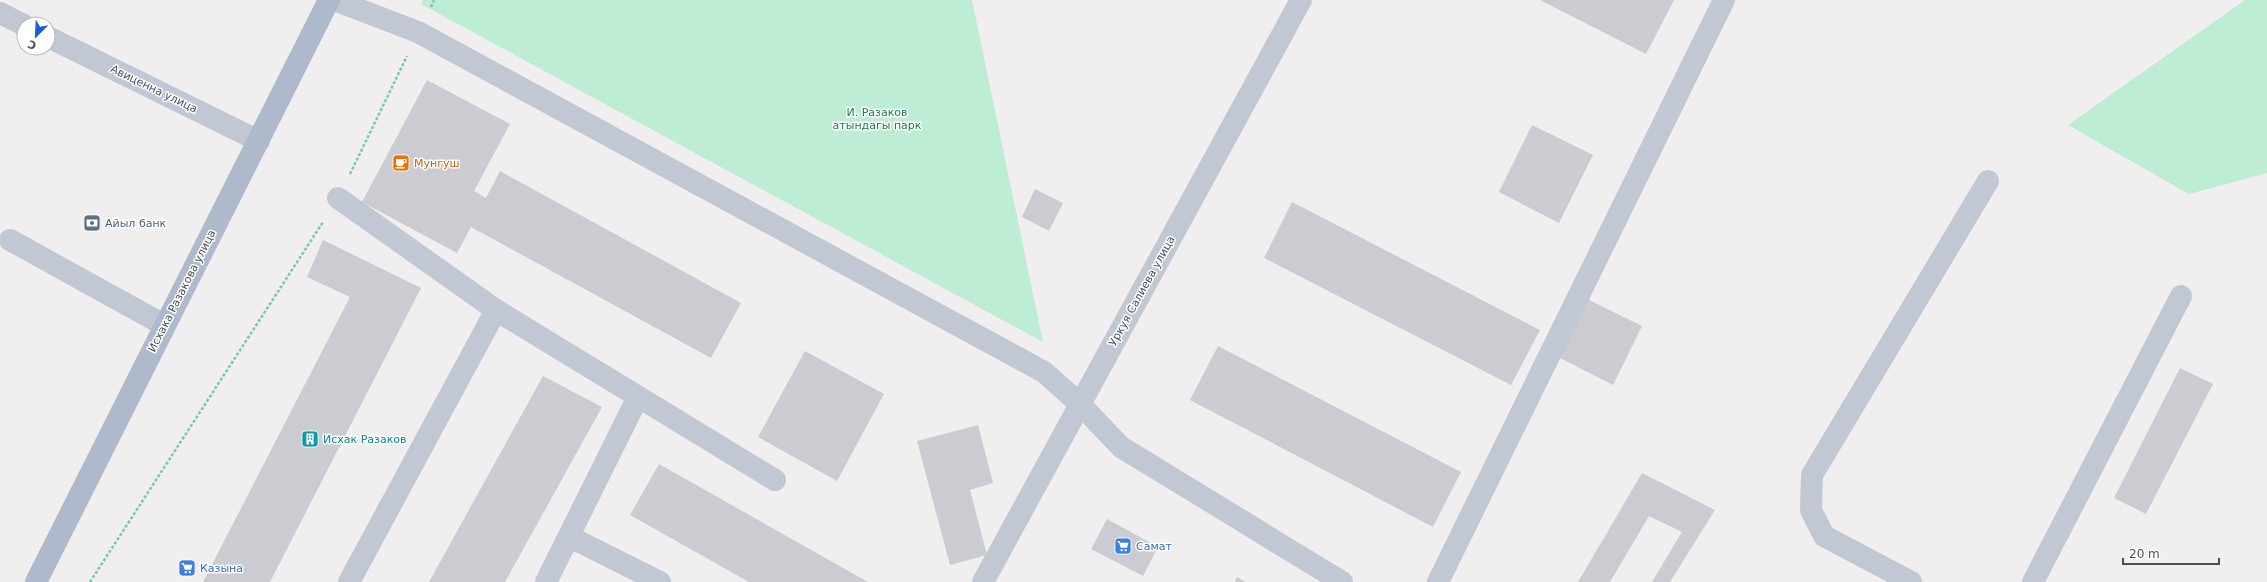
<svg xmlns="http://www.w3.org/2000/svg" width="2267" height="582" font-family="'DejaVu Sans',sans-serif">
	<rect width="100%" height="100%" fill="#f0eeee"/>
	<!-- green -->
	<path fill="#bdedd5" d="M423,0H972L1043,342L421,4Z
		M2245,0H2267V173L2189,194L2068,125Z"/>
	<!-- building -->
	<path fill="#cbccd2" d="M1540,0H1674L1646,54Z
		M427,80L510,124L474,191L486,198L500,171L741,303L711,358L471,227L457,253L362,202Z
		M1532,125L1593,155L1559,223L1499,192Z
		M1035,189L1063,203L1049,231L1022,217Z
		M1292,202L1540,330L1511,385L1264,258Z
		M323,240L421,288L270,582H203L350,297L307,277Z
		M1583,297L1642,326L1613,385L1554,355Z
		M1218,346L1461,472L1433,527L1190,400Z
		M805,351L884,394L837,481L758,437Z
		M2180,368L2213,384L2146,514L2114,498Z
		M543,376L602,407L505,582H429Z
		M978,425L993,483L970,490L987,555L950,565L917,441Z
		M659,464L868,582H749L630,515Z
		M1642,473L1715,510L1670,582H1652L1682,532L1649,516L1610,582H1578Z
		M1107,519L1158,547L1143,576L1091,549Z
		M1237,577L1246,582H1235Z"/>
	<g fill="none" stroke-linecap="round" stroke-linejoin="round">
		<!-- path -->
		<path stroke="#76caaa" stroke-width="2.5" stroke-dasharray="3 2" stroke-linecap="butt" d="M431,7L434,0
			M350,174L407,56
			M90,582L323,222"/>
		<!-- minor -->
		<path stroke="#c2c8d3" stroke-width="22" d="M334,0L418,32L1044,372L1080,404L1121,447L1342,582
			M0,13L24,25
			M48,37L259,141
			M338,198L496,310L775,480
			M10,240L164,325
			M570,537L660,582
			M349,582L496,310
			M546,582L638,397
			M983,582L1301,0
			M1438,582L1724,0
			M1911,582L1824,536L1811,510L1812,475L1988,181
			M2033,582L2181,296"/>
		<!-- major -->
		<path stroke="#aebacc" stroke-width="22" d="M36,582L329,0"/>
	</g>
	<!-- icons -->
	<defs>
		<g id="cafe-square" transform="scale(0.9)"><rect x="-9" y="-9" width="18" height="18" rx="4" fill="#e8710a" stroke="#fff"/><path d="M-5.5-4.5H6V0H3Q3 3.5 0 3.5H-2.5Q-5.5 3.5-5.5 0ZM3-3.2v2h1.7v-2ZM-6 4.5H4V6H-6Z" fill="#fff"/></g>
		<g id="bank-square" transform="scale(0.9)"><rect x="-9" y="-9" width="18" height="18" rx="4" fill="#5c6f8a" stroke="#fff"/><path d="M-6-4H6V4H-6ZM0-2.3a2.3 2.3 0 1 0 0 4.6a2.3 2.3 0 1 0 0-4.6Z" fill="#fff"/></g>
		<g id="building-square" transform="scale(0.9)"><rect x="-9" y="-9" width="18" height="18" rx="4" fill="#0f9aa8" stroke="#fff"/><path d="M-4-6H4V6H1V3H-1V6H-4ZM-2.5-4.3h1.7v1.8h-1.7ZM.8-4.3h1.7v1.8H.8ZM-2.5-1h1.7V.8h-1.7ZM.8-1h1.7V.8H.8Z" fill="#fff"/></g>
		<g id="supermarket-square" transform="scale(0.9)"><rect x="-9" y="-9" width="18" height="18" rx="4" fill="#3f7fe0" stroke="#fff"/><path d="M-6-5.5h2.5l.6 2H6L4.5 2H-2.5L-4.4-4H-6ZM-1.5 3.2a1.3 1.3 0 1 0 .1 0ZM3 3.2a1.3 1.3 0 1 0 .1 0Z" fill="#fff"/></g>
	</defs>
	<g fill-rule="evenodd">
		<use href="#cafe-square" x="401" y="163"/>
		<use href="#bank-square" x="92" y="223"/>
		<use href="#building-square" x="310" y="439"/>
		<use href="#supermarket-square" x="1123" y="546"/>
		<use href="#supermarket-square" x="187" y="568"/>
	</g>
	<g text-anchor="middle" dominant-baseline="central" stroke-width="3" stroke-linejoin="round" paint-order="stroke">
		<!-- street labels -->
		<g font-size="11" fill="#474f5b" stroke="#fff">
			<text transform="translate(154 89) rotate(26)">Авиценна улица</text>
			<text transform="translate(182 291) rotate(-63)">Исхака Разакова улица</text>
			<text transform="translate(1142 291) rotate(-61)">Уркуя Салиева улица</text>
		</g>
		<!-- park labels -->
		<g font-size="11" fill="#197a54" stroke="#fff">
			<text x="877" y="112">И. Разаков<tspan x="877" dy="13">атындагы парк</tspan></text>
		</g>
		<!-- food labels -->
		<g font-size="11" fill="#c56008" stroke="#fff" text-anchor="start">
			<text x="414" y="163">Мунгуш</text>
		</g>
		<!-- service labels -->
		<g font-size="11" fill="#4e5e75" stroke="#fff" text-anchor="start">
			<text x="105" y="223">Айыл банк</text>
		</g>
		<!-- culture labels -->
		<g font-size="11" fill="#0d838f" stroke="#fff" text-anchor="start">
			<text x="323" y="439">Исхак Разаков</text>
		</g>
		<!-- shop labels -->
		<g font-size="11" fill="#366cbe" stroke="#fff" text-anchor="start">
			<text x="1136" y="546">Самат</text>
			<text x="200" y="568">Казына</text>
		</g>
	</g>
	<!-- north arrow -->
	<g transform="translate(36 36) rotate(204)"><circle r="19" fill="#ffffff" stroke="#b5b9bd"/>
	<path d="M0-3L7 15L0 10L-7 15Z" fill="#1e5cda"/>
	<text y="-6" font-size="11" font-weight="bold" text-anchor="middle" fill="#474f5b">С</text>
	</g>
	<!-- scale -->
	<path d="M2123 558v6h96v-6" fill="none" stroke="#474f5b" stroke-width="2"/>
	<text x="2129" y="558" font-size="12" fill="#474f5b" stroke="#ffffff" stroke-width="3" paint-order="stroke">20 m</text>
</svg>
